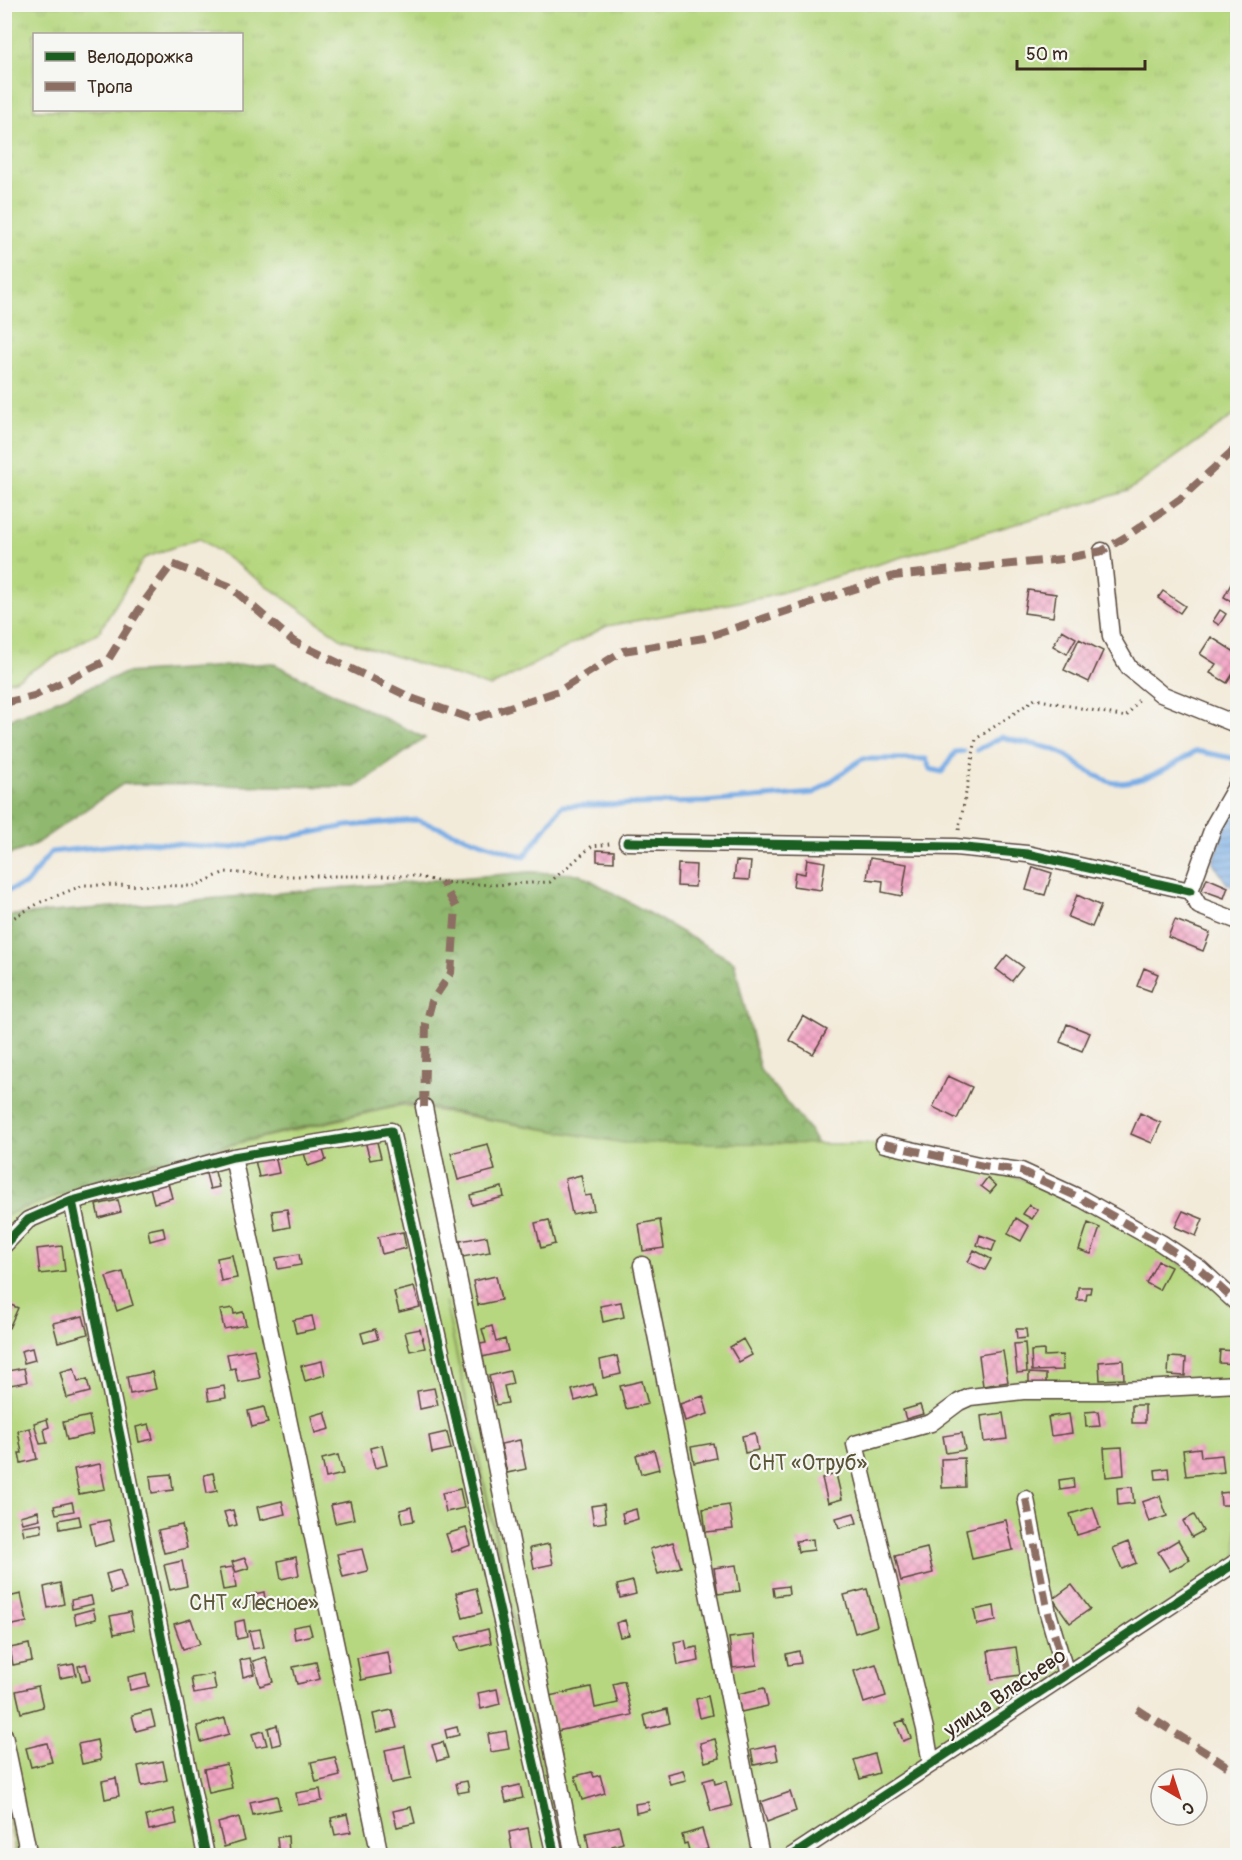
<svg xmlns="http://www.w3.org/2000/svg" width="1242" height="1860" font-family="Pangolin,sans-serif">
	<defs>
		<pattern id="grass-tufts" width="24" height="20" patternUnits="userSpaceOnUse" patternTransform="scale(1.5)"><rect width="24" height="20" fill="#b6d77f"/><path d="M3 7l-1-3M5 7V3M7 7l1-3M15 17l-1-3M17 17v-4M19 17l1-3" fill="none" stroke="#9db96d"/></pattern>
		<pattern id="forest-crowns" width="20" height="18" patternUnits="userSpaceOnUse" patternTransform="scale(1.5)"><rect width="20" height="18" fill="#90b86e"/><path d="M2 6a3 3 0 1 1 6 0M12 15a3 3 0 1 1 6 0" fill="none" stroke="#77965a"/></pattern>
		<pattern id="water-rules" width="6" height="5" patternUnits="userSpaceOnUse" patternTransform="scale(1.5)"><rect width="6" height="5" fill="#79ade6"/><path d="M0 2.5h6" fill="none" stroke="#648dba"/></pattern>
		<pattern id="building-cross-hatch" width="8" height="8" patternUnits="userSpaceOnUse" patternTransform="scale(1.5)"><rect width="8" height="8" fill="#f4a5c6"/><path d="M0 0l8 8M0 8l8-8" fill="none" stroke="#c787a0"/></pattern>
	</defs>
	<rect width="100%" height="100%" fill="#f6f6f2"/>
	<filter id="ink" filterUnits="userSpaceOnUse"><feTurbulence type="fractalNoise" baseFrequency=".0167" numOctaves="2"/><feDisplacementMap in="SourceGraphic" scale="12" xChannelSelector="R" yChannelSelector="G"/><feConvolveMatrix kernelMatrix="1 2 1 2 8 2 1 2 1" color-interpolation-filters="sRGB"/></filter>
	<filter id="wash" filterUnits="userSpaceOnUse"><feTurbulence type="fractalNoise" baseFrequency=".008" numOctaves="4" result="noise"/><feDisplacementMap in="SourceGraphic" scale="24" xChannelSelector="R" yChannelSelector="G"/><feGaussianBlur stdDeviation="1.35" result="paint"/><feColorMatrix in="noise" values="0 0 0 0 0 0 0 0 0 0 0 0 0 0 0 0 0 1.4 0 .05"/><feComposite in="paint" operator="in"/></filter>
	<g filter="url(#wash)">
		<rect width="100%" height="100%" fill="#f3ebda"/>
		<!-- grass -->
		<path fill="url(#grass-tufts)" stroke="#78804e" stroke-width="1.5" fill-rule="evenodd" d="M4,5H1237V413L1128,491L766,597L607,626L490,687L342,639L199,538L144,558L99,632L15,680L5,682ZM34,34H242V110H34Z"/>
		<!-- forest -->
		<path fill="url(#forest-crowns)" stroke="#667146" stroke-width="1.5" d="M272,663L425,738L356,787L123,784L31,847L5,856V721L125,673Z
			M529,872L580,874L734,962L760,1070L808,1128L908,1305L647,1148L404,1103L135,1167L5,1216V916Z"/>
		<!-- green -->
		<path fill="#b6d77f" stroke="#78804e" stroke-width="1.5" d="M403,1105L624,1143L884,1144L983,1166L1082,1199L1237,1302V1561L792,1855H565L445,1301L562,1855H16L4,1796V1216L132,1168Z"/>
		<!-- water -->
		<path fill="url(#water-rules)" stroke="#5a6c82" stroke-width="1.5" d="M1237,805V888L1227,884L1213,862L1230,813Z"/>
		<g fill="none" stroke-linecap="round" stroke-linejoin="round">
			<!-- stream -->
			<path stroke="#79ade6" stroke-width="5" d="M977,750L1002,737C1021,744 1041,743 1060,752C1071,757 1079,767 1090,772C1097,776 1108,783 1116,783C1145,783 1172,766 1196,751L1232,758L1238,756
				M4,892L26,884L51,852L144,842L232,848L347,826L417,820L524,857L562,806L705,802L814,793L862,759H926L930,769L942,772L955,752L964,751"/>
		</g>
		<g id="blocks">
			<!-- building -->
			<path fill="url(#building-cross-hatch)" d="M1231,584L1238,587L1236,604L1224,597Z
				M1028,590L1056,594L1053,617L1024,613Z
				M1163,591L1185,606L1180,613L1158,598Z
				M1220,610L1226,614L1219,625L1213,621Z
				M1062,630L1076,638L1067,654L1053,646Z
				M1211,637L1238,654V666L1227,683L1210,673L1216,664L1200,654Z
				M1079,639L1103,651L1089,682L1064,670Z
				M597,850L614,851V862L597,861Z
				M870,858L907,864L902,896L882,892L883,881L867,879Z
				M807,859L825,862L821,890L793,886L795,872L805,874Z
				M736,861L751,862L749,880L734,879Z
				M678,864L696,865L695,887L677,886Z
				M1033,867L1052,873L1045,895L1026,890Z
				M1207,878L1228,887L1224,898L1202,890Z
				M1077,895L1101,906L1092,927L1068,917Z
				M1175,920L1210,933L1203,951L1168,937Z
				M1007,955L1023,967L1012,981L996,969Z
				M1144,968L1158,974L1151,991L1137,986Z
				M803,1016L827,1030L813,1054L789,1040Z
				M1067,1024L1090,1033L1082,1051L1060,1042Z
				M948,1076L972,1087L957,1119L933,1107Z
				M1140,1113L1161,1123L1152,1143L1131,1134Z
				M376,1138L381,1158L370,1160L365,1141Z
				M321,1144L326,1160L308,1166L303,1150Z
				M488,1144L495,1170L458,1180L451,1153Z
				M274,1151L279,1173L259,1177L254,1156Z
				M213,1164L219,1187L210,1189L204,1166Z
				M166,1175L172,1198L154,1203L148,1180Z
				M581,1175L585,1196L591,1195L594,1210L572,1214L565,1179Z
				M987,1178L996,1186L990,1193L981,1186Z
				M502,1187L504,1197L472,1205L470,1195Z
				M118,1200L121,1212L99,1218L96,1205Z
				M1029,1205L1038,1210L1032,1219L1023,1214Z
				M287,1209L290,1227L275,1230L272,1211Z
				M1183,1211L1203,1219L1196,1236L1175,1227Z
				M1016,1218L1029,1226L1021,1241L1008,1234Z
				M549,1220L555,1244L541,1248L535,1223Z
				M660,1220L664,1248L643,1251L639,1224Z
				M1088,1223L1100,1228L1091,1254L1079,1250Z
				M163,1227L165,1237L150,1241L148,1230Z
				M403,1232L406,1248L382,1254L378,1237Z
				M980,1235L996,1241L992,1251L977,1245Z
				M487,1236L490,1252L463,1257L460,1241Z
				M62,1246L65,1271L40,1274L37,1249Z
				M974,1250L991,1259L985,1270L968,1262Z
				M299,1254L301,1265L278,1269L276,1258Z
				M232,1255L237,1278L221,1281L217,1258Z
				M1158,1261L1171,1267L1159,1290L1146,1283Z
				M123,1272L133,1305L117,1311L106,1277Z
				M496,1276L501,1300L478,1305L473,1281Z
				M414,1287L420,1307L399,1312L394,1292Z
				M1078,1287H1091L1090,1293H1087L1086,1300H1077Z
				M4,1302L18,1308L9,1328L4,1327Z
				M621,1302L624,1317L603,1322L600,1306Z
				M233,1308L234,1314L243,1312L246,1325L224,1329L220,1310Z
				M83,1316L88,1334L58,1342L53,1323Z
				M312,1316L315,1329L296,1333L293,1320Z
				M492,1326L496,1342L505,1339L508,1351L478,1358L475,1345L486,1343L482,1329Z
				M375,1329L378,1339L364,1343L361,1333Z
				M420,1329L425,1348L410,1351L405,1332Z
				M1016,1329H1026L1027,1338L1017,1339Z
				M743,1339L752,1355L739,1362L730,1347Z
				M1025,1343L1027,1372L1017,1373L1014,1344Z
				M32,1348L35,1360L24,1363L21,1351Z
				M254,1349L260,1378L238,1382L235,1368L230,1369L227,1354Z
				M1044,1350V1356L1062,1355L1063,1370L1032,1371L1031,1351Z
				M1220,1350L1238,1351V1364L1219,1363Z
				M1003,1351L1008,1382L983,1386L979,1355Z
				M617,1356L621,1374L603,1378L600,1360Z
				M1169,1357L1186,1358L1185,1376L1168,1375Z
				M1123,1360L1124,1379L1100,1380L1099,1362Z
				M322,1361L325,1375L305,1381L301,1366Z
				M24,1368L27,1382L10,1385L7,1371Z
				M74,1368L78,1382L87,1379L90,1392L67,1398L60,1372Z
				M510,1371L513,1384L504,1386L508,1403L496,1405L489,1376Z
				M152,1372L156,1389L130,1394L127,1377Z
				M1029,1373L1046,1374V1384L1029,1383Z
				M642,1381L648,1404L626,1409L620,1386Z
				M593,1384L596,1395L575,1401L572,1390Z
				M224,1386L226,1398L209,1401L207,1389Z
				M434,1388L438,1405L420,1409L417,1391Z
				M703,1396L708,1414L685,1421L680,1404Z
				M920,1405L923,1414L906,1419L903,1410Z
				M1132,1405H1145V1423H1132Z
				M264,1407L268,1423L252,1427L248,1411Z
				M1098,1411L1100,1426L1086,1427L1085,1412Z
				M325,1412L330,1429L315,1433L311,1416Z
				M1003,1413L1007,1439L984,1442L981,1416Z
				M1069,1414L1072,1433L1051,1436L1048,1417Z
				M89,1416L93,1434L67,1440L63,1422Z
				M47,1419L49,1427L44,1429L47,1443L40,1444L34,1423Z
				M149,1424L153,1439L139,1442L136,1427Z
				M30,1428L37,1459L21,1463L19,1453H22L18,1431Z
				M447,1432L451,1449L432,1453L429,1436Z
				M755,1433L758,1450L745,1453L742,1436Z
				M962,1433L965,1450L946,1453L943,1436Z
				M520,1440L526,1469L507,1473L501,1444Z
				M713,1443L716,1458L694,1463L691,1447Z
				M382,1445L387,1465L375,1468L370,1448Z
				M1122,1447L1124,1475L1106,1477L1104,1448Z
				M1200,1448L1201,1457L1222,1455L1224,1472L1186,1476L1183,1450Z
				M654,1450L659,1469L641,1474L636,1455Z
				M338,1455L343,1474L326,1478L322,1459Z
				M964,1458L965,1487L942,1488L941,1459Z
				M100,1464L105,1489L79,1494L74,1469Z
				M1168,1468L1169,1478L1156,1479L1155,1470Z
				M213,1473L217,1491L207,1493L204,1475Z
				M171,1474L173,1490L152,1493L150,1476Z
				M836,1474L842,1499L828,1503L822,1478Z
				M1073,1478L1074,1488L1060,1490L1059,1480Z
				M1132,1487L1134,1503L1118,1505L1117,1488Z
				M460,1489L464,1508L446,1512L442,1493Z
				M1231,1492L1232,1505H1221L1220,1493Z
				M1160,1496L1167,1516L1149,1522L1142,1502Z
				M282,1501L285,1514L260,1520L257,1507Z
				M350,1501L354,1519L335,1523L331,1505Z
				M72,1502L74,1511L56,1514L54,1506Z
				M604,1504L606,1522L594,1524L591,1506Z
				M729,1505L733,1529L706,1532L703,1509Z
				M411,1507L414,1521L403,1523L400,1510Z
				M1093,1507L1100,1528L1077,1535L1070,1514Z
				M636,1509L638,1519L624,1523L622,1513Z
				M233,1510L237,1525L229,1527L224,1512Z
				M38,1511L40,1519L22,1523L20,1516Z
				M854,1513L857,1523L839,1528L836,1518Z
				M1194,1515L1203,1531L1192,1537L1183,1521Z
				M79,1516L81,1525L60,1529L59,1520Z
				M109,1520L114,1541L95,1546L90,1524Z
				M1006,1520L1013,1550L972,1559L966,1529Z
				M41,1523L42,1532L24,1535L22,1526Z
				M182,1525L187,1548L164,1553L158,1530Z
				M466,1528L471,1545L452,1552L446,1534Z
				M813,1539L814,1550L798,1552L796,1541Z
				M1178,1540L1190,1560L1170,1571L1158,1552Z
				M673,1542L681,1567L658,1574L650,1549Z
				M1128,1542L1136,1563L1122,1569L1113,1548Z
				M549,1544L553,1564L534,1568L530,1548Z
				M927,1548L933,1573L901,1581L895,1556Z
				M362,1549L368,1571L343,1577L337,1554Z
				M296,1557L299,1575L281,1579L278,1561Z
				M245,1558L249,1568L236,1572L232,1562Z
				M182,1561L187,1586L170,1590L164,1565Z
				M736,1565L740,1591L718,1594L714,1568Z
				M233,1567L236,1588L223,1590L219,1569Z
				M120,1570L126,1589L111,1593L106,1574Z
				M633,1581L636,1594L620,1598L617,1585Z
				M60,1583L64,1604L48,1608L44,1587Z
				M1072,1585L1090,1609L1070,1623L1053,1599Z
				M788,1586L789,1594L774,1596L773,1588Z
				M476,1588L482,1613L463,1618L456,1593Z
				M867,1589L877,1626L855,1633L844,1595Z
				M264,1592L265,1600L248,1603L246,1596Z
				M21,1594L27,1622L4,1627V1598Z
				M91,1596L93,1604L72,1609L71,1600Z
				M994,1606L996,1621L977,1625L974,1610Z
				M93,1609L96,1619L76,1624L74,1614Z
				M130,1612L134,1630L114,1634L110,1616Z
				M191,1619L200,1644L183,1649L174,1624Z
				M244,1620L247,1637L237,1639L235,1622Z
				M625,1620L629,1635L620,1637L616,1623Z
				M309,1624L312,1635L295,1639L293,1627Z
				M260,1629L264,1647L253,1649L249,1631Z
				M488,1629L491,1643L460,1651L456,1637Z
				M754,1635L757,1665L733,1668L729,1638Z
				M685,1640L687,1649L697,1647L699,1661L678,1665L674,1642Z
				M29,1644L32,1661L13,1665L10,1648Z
				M1016,1647L1020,1675L992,1679L988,1651Z
				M799,1651L801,1663L788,1665L786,1654Z
				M388,1652L392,1674L361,1680L357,1658Z
				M266,1657L273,1682L260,1686L253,1661Z
				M250,1658L254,1674L243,1677L240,1660Z
				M316,1662L320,1679L297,1684L293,1667Z
				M74,1664L76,1675L60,1678L58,1667Z
				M86,1664L90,1680L82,1682L78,1666Z
				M876,1664L886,1696L864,1703L854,1671Z
				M146,1673L149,1686L130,1690L128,1677Z
				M213,1674L216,1690L194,1694L191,1678Z
				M624,1681L632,1715L557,1731L549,1696L591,1687L595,1708L618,1703L613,1684Z
				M38,1686L43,1707L21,1713L16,1691Z
				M764,1688L768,1706L741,1712L737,1694Z
				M497,1689L500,1704L481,1709L478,1693Z
				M708,1696L712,1715L700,1718L696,1699Z
				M667,1709L670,1723L647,1729L644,1715Z
				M151,1710L155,1726L136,1731L132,1715Z
				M392,1710L397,1728L377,1732L373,1714Z
				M225,1718L229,1734L201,1742L197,1726Z
				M904,1720L911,1738L903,1741L896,1723Z
				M277,1725L281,1744L272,1746L268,1728Z
				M457,1727L459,1735L447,1738L445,1730Z
				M263,1731L267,1745L256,1747L252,1734Z
				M506,1731L509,1749L491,1752L488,1734Z
				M715,1739L720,1758L705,1762L700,1743Z
				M97,1740L101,1760L82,1764L78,1744Z
				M443,1742L448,1758L437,1761L432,1745Z
				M47,1743L52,1762L31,1767L26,1748Z
				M775,1745L778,1760L754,1765L751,1750Z
				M405,1746L411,1779L391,1783L385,1750Z
				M874,1754L879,1773L860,1779L854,1760Z
				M335,1757L340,1776L316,1782L311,1762Z
				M163,1761L167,1780L142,1786L138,1766Z
				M227,1764L232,1788L209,1793L204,1769Z
				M683,1770L686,1780L670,1784L667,1774Z
				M592,1772L594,1777L600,1775L605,1793L582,1800L575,1776Z
				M116,1778L119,1796L105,1799L102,1781Z
				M714,1778L715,1784L726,1781L732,1806L711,1811L703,1781Z
				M467,1781L469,1791L458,1793L456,1783Z
				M520,1785L523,1798L506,1802L503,1789Z
				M320,1789L322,1801L298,1805L296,1793Z
				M790,1792L796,1811L767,1822L761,1802Z
				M277,1796L280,1809L253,1815L250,1802Z
				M648,1802L649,1810L636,1813L635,1804Z
				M411,1807L415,1823L397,1827L393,1811Z
				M174,1809L177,1824L149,1830L146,1816Z
				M347,1814L351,1832L335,1835L331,1818Z
				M239,1817L245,1841L224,1847L218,1823Z
				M619,1826L623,1843L612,1846L613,1856H590L586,1833Z
				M528,1828L533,1854L513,1856L509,1832Z
				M702,1829L708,1849L690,1854L687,1843L684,1844L682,1835Z
				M288,1836L289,1856H279L277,1837Z"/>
		</g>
	</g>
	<g filter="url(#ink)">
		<use href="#blocks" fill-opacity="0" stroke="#57473a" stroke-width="1.5"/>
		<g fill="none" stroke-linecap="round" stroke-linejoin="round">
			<!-- minor casing -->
			<g stroke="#57473a" stroke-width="19">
				<path id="minor" d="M1102,551L1111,637L1129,668L1161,694L1238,725
					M1238,783L1214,825L1190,891L1199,906L1238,921
					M627,842L955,847L1027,854L1190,891
					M424,1107L574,1856
					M884,1144L983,1166L1021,1171L1082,1199L1161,1243L1200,1269L1238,1304
					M233,1157L380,1856
					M72,1201L206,1856
					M4,1245L28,1220L72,1201L233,1157L391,1131L555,1856
					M642,1265L761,1856
					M1026,1499L1048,1613L1066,1674
					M4,1735L29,1856
					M931,1764L925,1729L855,1444L931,1423L959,1402L970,1397L1023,1391H1104L1238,1384
					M792,1856L1238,1561"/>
			</g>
			<!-- path -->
			<path stroke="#57473a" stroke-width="3" stroke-dasharray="1.5 4.5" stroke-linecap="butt" d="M959,830L976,739L1035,699L1126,717L1140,698
				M4,923L41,902L84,885L195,886L225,872L282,876H414L442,882L492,885L550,882L592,846L610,844"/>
			<!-- minor -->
			<use href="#minor" stroke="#fff" stroke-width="16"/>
			<!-- quiet -->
			<path stroke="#8d6e63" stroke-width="8" stroke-dasharray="15 8" stroke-linecap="butt" d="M4,703L34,696L108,660L144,602L172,564L229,586L293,641L414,699L472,719L559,691L623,651L704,638L894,576L1062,559L1102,551L1127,536L1180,499L1238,446
				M424,1107L426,1024L432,1001L451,973L456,907L442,882
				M884,1144L983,1166L1021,1171L1082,1199L1161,1243L1200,1269L1238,1304
				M1026,1499L1048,1613L1066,1674
				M1137,1709L1238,1773"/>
			<!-- cycleway casing -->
			<g stroke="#f6f6f2" stroke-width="13">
				<path id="cycleway" d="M627,842L955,847L1027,854L1190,891
					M72,1201L206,1856
					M4,1245L28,1220L72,1201L233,1157L391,1131L555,1856
					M792,1856L1238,1561"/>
			</g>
			<!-- cycleway -->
			<use href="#cycleway" stroke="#1b5e20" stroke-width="9"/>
		</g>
	</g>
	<g text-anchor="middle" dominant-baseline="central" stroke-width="4.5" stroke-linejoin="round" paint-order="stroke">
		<!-- park labels -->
		<g font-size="21" fill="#5a5536" stroke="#f6f6f2">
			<text x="808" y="1463">СНТ «Отруб»</text>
			<text x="254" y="1603">СНТ «Лесное»</text>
		</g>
		<!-- street labels -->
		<g font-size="21" fill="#3b2a1e" stroke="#f6f6f2">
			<text transform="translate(1005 1693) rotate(-34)">улица Власьево</text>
		</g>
	</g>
	<!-- margin -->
	<rect width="1242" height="1860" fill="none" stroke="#f6f6f2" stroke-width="24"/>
	<!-- legend -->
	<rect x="33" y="33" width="210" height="78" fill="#f6f6f2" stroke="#aba49d" stroke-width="1.5"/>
	<rect x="45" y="52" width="30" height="9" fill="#1b5e20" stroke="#aba49d" stroke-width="1.5"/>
	<text x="87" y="63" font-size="18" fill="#3b2a1e">Велодорожка</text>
	<rect x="45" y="82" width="30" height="9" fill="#8d6e63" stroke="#aba49d" stroke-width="1.5"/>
	<text x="87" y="93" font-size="18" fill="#3b2a1e">Тропа</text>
	<!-- north arrow -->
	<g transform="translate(1179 1797) rotate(141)"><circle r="28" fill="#f6f6f2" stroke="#aba49d" stroke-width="1.5"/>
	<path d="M0-4.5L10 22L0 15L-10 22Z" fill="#c8321e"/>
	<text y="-9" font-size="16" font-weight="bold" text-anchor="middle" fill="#3b2a1e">С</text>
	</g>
	<!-- scale -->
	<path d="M1017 60v9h128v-9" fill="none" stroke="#3b2a1e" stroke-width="3"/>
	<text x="1026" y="60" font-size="18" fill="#3b2a1e" stroke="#f6f6f2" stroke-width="4.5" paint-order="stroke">50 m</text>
</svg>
